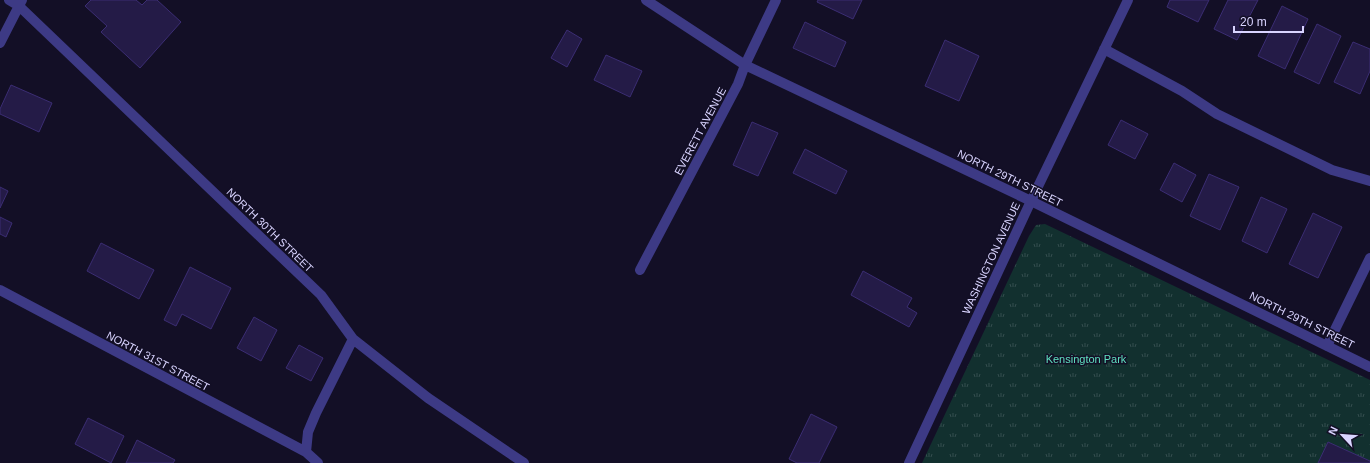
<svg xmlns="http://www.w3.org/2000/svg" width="1370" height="463" font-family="Helvetica,sans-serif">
	<defs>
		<pattern id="park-tufts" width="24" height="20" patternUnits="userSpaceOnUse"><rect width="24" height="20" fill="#12302f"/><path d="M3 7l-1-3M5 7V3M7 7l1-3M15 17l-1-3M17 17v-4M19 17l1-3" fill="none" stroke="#344d4e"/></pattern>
	</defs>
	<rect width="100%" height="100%" fill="#130f26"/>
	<!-- park -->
	<path fill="url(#park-tufts)" d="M1045,224L1370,380V463H922L1029,236L1036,225Z"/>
	<!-- building -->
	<path fill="#241b47" stroke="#3b2d73" d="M91,0H136L142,5L147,0H157L181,22L140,68L101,32L107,26L85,6Z
		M818,0H862L853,19L817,2Z
		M1170,0H1209L1198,22L1167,7Z
		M1228,0H1258L1237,40L1214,29Z
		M1282,6L1308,19L1285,69L1258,56Z
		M805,22L846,42L835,67L793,48Z
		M1317,24L1341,36L1319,84L1294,72Z
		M567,30L582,39L567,67L551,58Z
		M945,40L979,56L959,101L925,86Z
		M1353,42L1370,49V71L1360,94L1334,82Z
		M606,55L642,71L630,97L594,80Z
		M11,85L52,103L39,132L0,114V109Z
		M1121,120L1148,134L1135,159L1108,145Z
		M752,122L778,133L758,176L733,165Z
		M805,149L847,171L836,194L793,173Z
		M1174,163L1196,175L1182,202L1160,190Z
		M1209,174L1239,187L1220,230L1190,216Z
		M0,187L8,191L0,208Z
		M1261,197L1287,209L1267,253L1242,241Z
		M1313,213L1342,227L1318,278L1289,264Z
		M0,217L12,223L6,237L0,234Z
		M101,243L154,270L139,299L87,271Z
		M190,267L231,288L211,329L182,314L176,326L164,320Z
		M863,271L912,298L907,307L917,313L909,327L851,295Z
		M254,317L277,330L261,361L237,348Z
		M299,345L323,358L311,381L286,368Z
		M811,414L837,427L819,463H797L789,459Z
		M88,418L124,436L111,463L75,444Z
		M137,440L175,460L173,463H126Z
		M1328,442L1370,461V463H1318Z"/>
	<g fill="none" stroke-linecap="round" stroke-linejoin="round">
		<!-- minor -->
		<path stroke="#3d3a85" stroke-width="10" d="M9,0L19,6L321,295L353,339L428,398L524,463
			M646,0L745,65L1031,201L1370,367
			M0,43L22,0
			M1104,49L1182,91L1217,114L1332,170L1370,181
			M640,270L738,84L745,65L776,0
			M0,290L306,452
			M1327,346L1370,258
			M318,463L306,452L308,432L316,413L353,339
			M909,463L1031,201L1128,0"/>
	</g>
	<g text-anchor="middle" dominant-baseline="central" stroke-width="3" stroke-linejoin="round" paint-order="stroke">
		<!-- street labels -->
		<g font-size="11" fill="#d9d4ff" stroke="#130f26">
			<text transform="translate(700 131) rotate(-62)">EVERETT AVENUE</text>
			<text transform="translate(1010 178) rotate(26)">NORTH 29TH STREET</text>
			<text transform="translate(270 230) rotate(44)">NORTH 30TH STREET</text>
			<text transform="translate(991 258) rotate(-65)">WASHINGTON AVENUE</text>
			<text transform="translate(1302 320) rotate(26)">NORTH 29TH STREET</text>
			<text transform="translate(158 361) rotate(28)">NORTH 31ST STREET</text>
		</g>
		<!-- park labels -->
		<g font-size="11" fill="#5fe0c0" stroke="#130f26">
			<text x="1086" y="359">Kensington Park</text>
		</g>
	</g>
	<!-- north arrow -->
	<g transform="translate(1342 435) rotate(296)" stroke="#130f26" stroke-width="3" paint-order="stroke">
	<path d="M0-3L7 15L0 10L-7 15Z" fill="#d9d4ff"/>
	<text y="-6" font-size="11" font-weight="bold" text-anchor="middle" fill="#d9d4ff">N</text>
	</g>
	<!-- scale -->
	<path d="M1234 26v6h69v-6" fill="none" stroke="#d9d4ff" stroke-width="2"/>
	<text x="1240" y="26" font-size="12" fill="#d9d4ff" stroke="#130f26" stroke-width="3" paint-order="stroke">20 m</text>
</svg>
